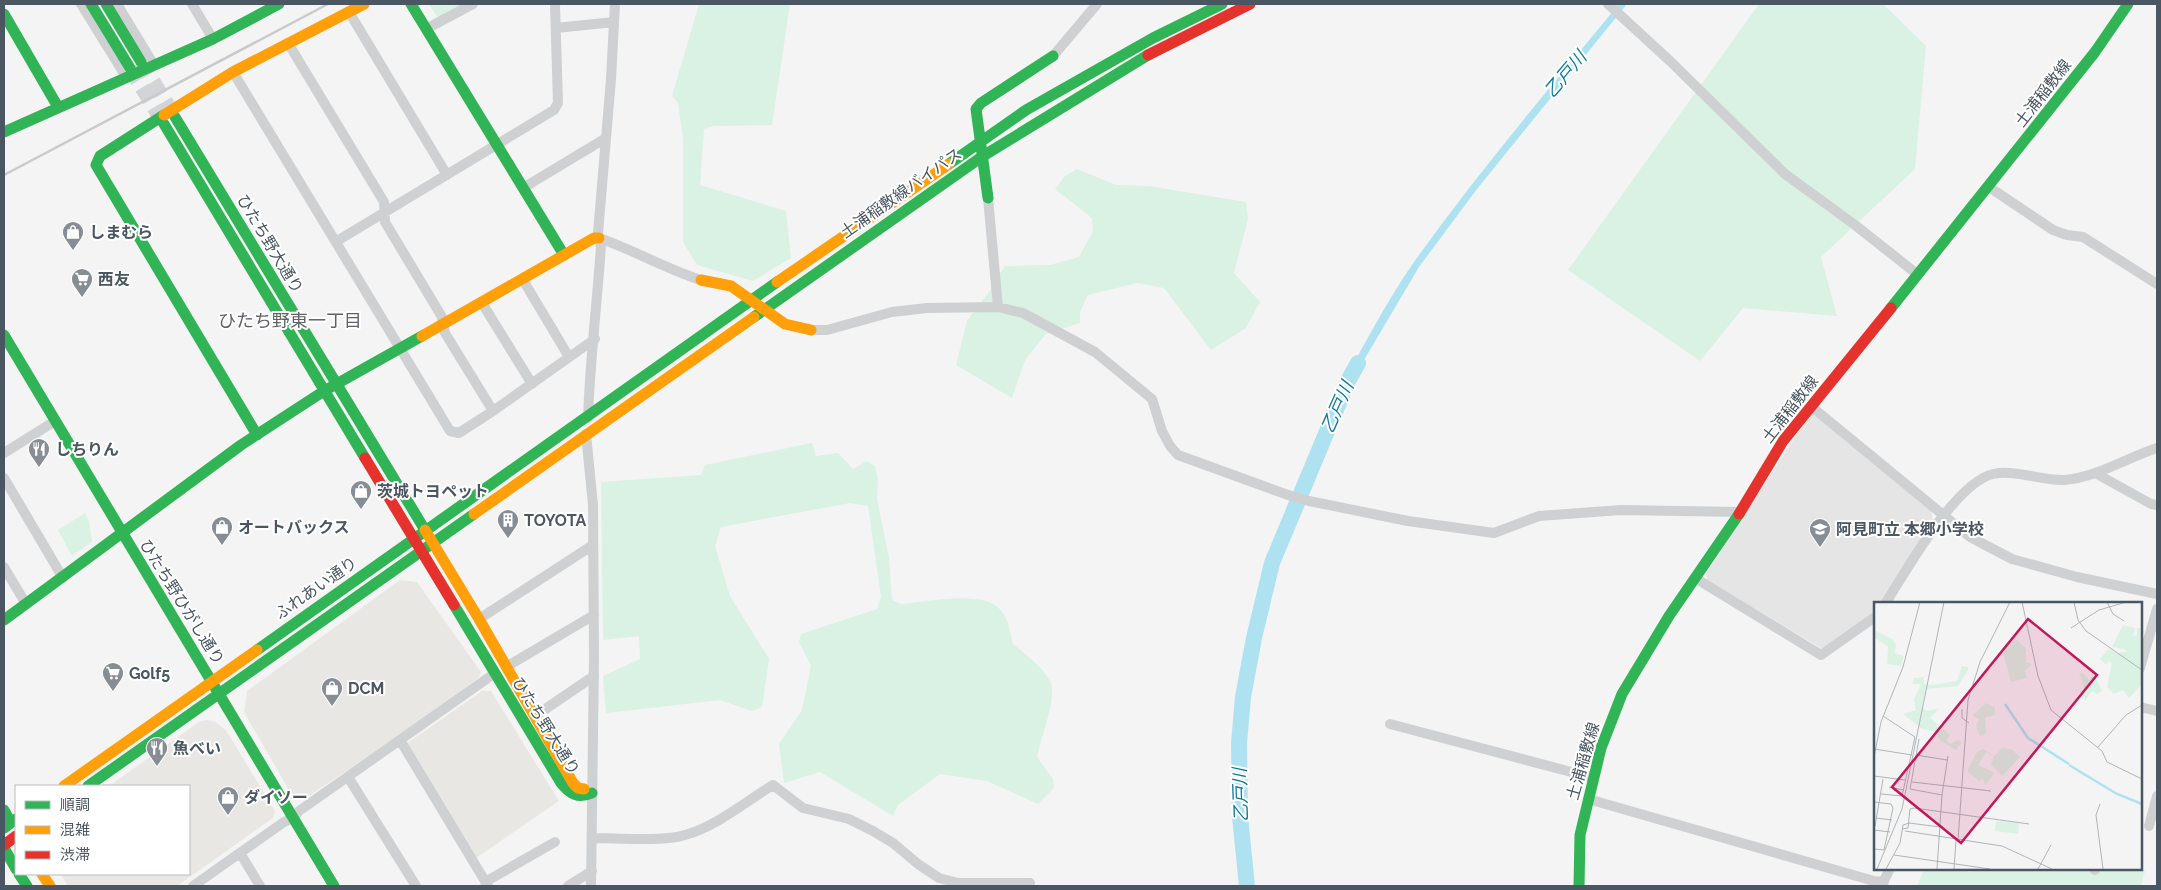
<svg xmlns="http://www.w3.org/2000/svg" width="2161" height="890" font-family="Raleway,'Noto Sans JP',sans-serif">
	<rect width="100%" height="100%" fill="#f4f4f4"/>
	<!-- commercial -->
	<path fill="#e8e7e3" d="M400,580L417,582L481,672L478,678L423,719L303,800L293,797L244,712L247,691Z
		M482,691H491L559,801L476,858L406,744Z
		M207,720L215,722L226,730L275,811L273,818L177,886H68L61,874H189V786H109L199,722Z"/>
	<!-- education -->
	<path fill="#e6e5e6" d="M1813,413L1931,510L1933,521L1880,604H1875L1874,613L1828,646L1821,648L1707,580L1706,574L1791,443Z"/>
	<!-- green -->
	<path fill="#d9f2e3" d="M429,4H463L438,18Z
		M699,4H790L772,125L714,126L704,129L700,185L786,211L791,258L753,281L697,265L683,242V138L678,103L672,96Z
		M1759,4H1883L1926,46L1915,169L1821,257L1837,316L1743,308L1700,361L1568,270Z
		M1077,169L1116,185L1149,186L1246,202L1248,219L1234,273L1260,302L1246,328L1211,350L1164,288L1137,283L1088,295L1080,312V323L1046,334L1025,360L1012,398L956,365L967,321L989,292L1005,266L1050,265L1079,257L1093,231L1092,218L1055,189L1065,176Z
		M812,443L816,456L838,453L853,469L867,461L875,466L878,480L877,499L889,558L892,600L901,604C925,602 977,591 996,606C1008,614 1010,631 1013,644C1024,653 1049,671 1052,687C1054,704 1041,739 1037,757L1053,779L1054,788L1038,804L987,781L940,774L898,805L893,816L820,772L784,783L779,744L802,710L811,666L799,642L801,634L877,609L881,597L868,506L850,503L721,527L715,546L730,596L769,659L762,707L752,711L720,700L606,713L603,676L640,659L639,636L603,640L601,482L701,475L705,465Z
		M85,513L89,521L92,542L72,556L58,530Z
		M2140,868L2145,871L2141,886H1917L1924,869H1965L1970,873L1973,869Z"/>
	<!-- water -->
	<path fill="#aee2f0" d="M1619,4H1627L1477,189L1419,267L1351,382L1345,379C1367,340 1388,299 1414,262C1478,172 1549,89 1619,4Z"/>
	<g fill="none" stroke-linecap="round" stroke-linejoin="round">
		<!-- river -->
		<path stroke="#aee2f0" stroke-width="16" d="M1247,886L1240,817L1239,743L1243,697L1254,638L1272,563L1348,381L1358,363"/>
		<!-- secondary-tunnel -->
		<path stroke="#d2d4d7" stroke-width="15" stroke-dasharray="15 8" stroke-linecap="butt" d="M141,62L175,117
			M130,68L164,124"/>
		<!-- street -->
		<path stroke="#ced0d2" stroke-width="10" d="M81,4L126,77
			M117,4L154,65
			M192,4L213,39
			M1608,4L1670,61L1785,174L1855,225L1917,274
			M349,12L447,175
			M556,28L614,22
			M426,29L473,4
			M288,43L384,202L385,222L442,317L445,333L493,411
			M1053,56L1097,4
			M233,72L450,431L459,433L493,411L595,339
			M1989,187L2053,230L2067,235L2083,237L2157,284
			M523,188L606,138
			M988,198L998,307
			M599,238C634,250 666,269 701,280
			M337,241L554,110L558,103L555,4
			M523,280L569,357
			M482,303L532,384
			M811,330H827L892,312L927,308L998,307L1023,313L1095,352L1152,399L1162,431L1170,446L1178,455L1288,495L1309,501L1408,521L1494,533L1539,516L1621,510L1740,512
			M1812,407L1970,537L2012,559L2077,577L2157,594
			M588,418C590,360 597,304 601,246L598,233L611,79L615,4
			M586,434L593,505L594,658L591,886
			M4,453L55,421
			M2097,474L2151,504L2157,505
			M4,478L63,578
			M4,567L26,604
			M1695,578L1821,655L1875,617
			M1885,604C1906,571 1955,483 1993,474C2016,469 2041,481 2064,480C2098,477 2126,458 2157,448
			M479,619L593,545
			M506,667L594,615
			M2140,668L2157,609
			M2140,707L2157,711
			M535,716L594,676
			M1390,724L1594,778
			M400,740L488,886
			M348,777L416,886
			M1588,799L1874,881L1884,882
			M2149,826L2157,796
			M593,838C617,838 663,842 685,835C717,826 745,802 773,785L803,808L849,819L873,831L893,843L918,864L939,878L958,883H1030
			M240,853L260,886
			M2094,869L2095,870
			M485,882L555,842
			M193,886L284,822L293,818L299,811L495,673
			M568,886L592,871
			M1881,886L1890,869"/>
		<!-- fast -->
		<path stroke="#30b455" stroke-width="11" d="M91,4L130,68
			M106,4L141,62
			M411,4L564,255
			M4,14L58,107
			M164,115L100,156L96,165L257,435
			M175,117L425,530
			M164,124L365,458
			M4,132L213,39L279,4
			M949,164L1026,110L1153,38L1222,4
			M988,198L976,109L981,103L1053,56
			M1891,308L2095,52L2128,4
			M754,317L983,156L1148,55
			M4,335L334,886
			M454,605L561,783C570,794 578,799 592,793
			M4,620L241,445L324,391L422,336
			M257,650L777,282
			M88,786L474,514
			M4,810L11,823
			M4,828L16,819
			M4,848L16,869
			M19,874L27,886
			M1579,886L1580,835L1601,748L1622,694L1669,616L1739,514"/>
		<!-- slow -->
		<path stroke="#ff9f0a" stroke-width="11" d="M164,115L233,72L364,4
			M701,280L731,286L785,324L811,330
			M777,282L949,164
			M422,336L594,238H599
			M474,514L754,317
			M425,530L479,619L573,783L578,788L584,789
			M64,786L257,650
			M42,874L50,886"/>
		<!-- jam -->
		<path stroke="#e5322d" stroke-width="11" d="M1148,55L1250,4
			M365,458L454,605
			M1739,514L1783,441L1891,308
			M4,845L16,836"/>
		<!-- rail -->
		<path stroke="#c9cacc" stroke-width="2.5" d="M4,175L328,4"/>
	</g>
	<!-- icons -->
	<defs>
		<g id="shop-pin" transform="scale(1.125)"><path d="M0 17L-7.5 6A9.5 9.5 0 1 1 7.5 6Z" fill="#868d94" stroke="#fff"/><path d="M-5-2.5h2.3a2.7 3.5 0 0 1 5.4 0H5L5.5 6h-11ZM-1.5-2.5h3a1.5 2.3 0 0 0-3 0Z" fill="#fff"/></g>
		<g id="supermarket-pin" transform="scale(1.125)"><path d="M0 17L-7.5 6A9.5 9.5 0 1 1 7.5 6Z" fill="#868d94" stroke="#fff"/><path d="M-6-5.5h2.5l.6 2H6L4.5 2H-2.5L-4.4-4H-6ZM-1.5 3.2a1.3 1.3 0 1 0 .1 0ZM3 3.2a1.3 1.3 0 1 0 .1 0Z" fill="#fff"/></g>
		<g id="restaurant-pin" transform="scale(1.125)"><path d="M0 17L-7.5 6A9.5 9.5 0 1 1 7.5 6Z" fill="#868d94" stroke="#fff"/><path d="M-5-6h1v4h1v-4h1v4h1v-4h1v5L-1.5 .5V6h-2V.5L-5-1ZM5-6V6H3V1.5H1.5Q1.5-4 5-6Z" fill="#fff"/></g>
		<g id="building-pin" transform="scale(1.125)"><path d="M0 17L-7.5 6A9.5 9.5 0 1 1 7.5 6Z" fill="#868d94" stroke="#fff"/><path d="M-4-6H4V6H1V3H-1V6H-4ZM-2.5-4.3h1.7v1.8h-1.7ZM.8-4.3h1.7v1.8H.8ZM-2.5-1h1.7V.8h-1.7ZM.8-1h1.7V.8H.8Z" fill="#fff"/></g>
		<g id="school-pin" transform="scale(1.125)"><path d="M0 17L-7.5 6A9.5 9.5 0 1 1 7.5 6Z" fill="#868d94" stroke="#fff"/><path d="M0-5L7-2L0 1L-7-2ZM-4 1L0 2.5L4 1V4Q0 6-4 4Z" fill="#fff"/></g>
	</defs>
	<g fill-rule="evenodd">
		<use href="#shop-pin" x="73" y="232"/>
		<use href="#supermarket-pin" x="82" y="279"/>
		<use href="#restaurant-pin" x="39" y="449"/>
		<use href="#shop-pin" x="361" y="491"/>
		<use href="#building-pin" x="508" y="520"/>
		<use href="#shop-pin" x="222" y="527"/>
		<use href="#school-pin" x="1820" y="529"/>
		<use href="#supermarket-pin" x="113" y="673"/>
		<use href="#shop-pin" x="332" y="688"/>
		<use href="#restaurant-pin" x="157" y="748"/>
		<use href="#shop-pin" x="228" y="797"/>
	</g>
	<g text-anchor="middle" dominant-baseline="central" stroke-width="4" stroke-linejoin="round" paint-order="stroke">
		<!-- street labels -->
		<g font-size="16" fill="#4a5661" stroke="#fff">
			<text transform="translate(2043 93) rotate(-52)">土浦稲敷線</text>
			<text transform="translate(901 193) rotate(-35)">土浦稲敷線バイパス</text>
			<text transform="translate(270 244) rotate(59)">ひたち野大通り</text>
			<text transform="translate(1790 409) rotate(-52)">土浦稲敷線</text>
			<text transform="translate(316 588) rotate(-35)">ふれあい通り</text>
			<text transform="translate(182 602) rotate(58)">ひたち野ひがし通り</text>
			<text transform="translate(546 726) rotate(58)">ひたち野大通り</text>
			<text transform="translate(1583 761) rotate(-74)">土浦稲敷線</text>
		</g>
		<!-- poi labels -->
		<g font-size="16" font-weight="bold" fill="#4a5661" stroke="#fff" text-anchor="start">
			<text x="89" y="232">しまむら</text>
			<text x="98" y="279">西友</text>
			<text x="55" y="449">しちりん</text>
			<text x="377" y="491">茨城トヨペット</text>
			<text x="524" y="520">TOYOTA</text>
			<text x="238" y="527">オートバックス</text>
			<text x="1836" y="529">阿見町立 本郷小学校</text>
			<text x="129" y="673">Golf5</text>
			<text x="348" y="688">DCM</text>
			<text x="173" y="748">魚べい</text>
			<text x="244" y="797">ダイソー</text>
		</g>
		<!-- water labels -->
		<g font-size="18" font-style="italic" fill="#0c7c9b" stroke="#fff">
			<text transform="translate(1565 74) rotate(-50)">乙戸川</text>
			<text transform="translate(1337 407) rotate(-66)">乙戸川</text>
			<text transform="translate(1240 795) rotate(-92)">乙戸川</text>
		</g>
		<!-- neighbourhood labels -->
		<g font-size="18" fill="#5f6368" stroke="#fff">
			<text x="290" y="320">ひたち野東一丁目</text>
		</g>
	</g>
	<!-- overview -->
	<g transform="translate(1874 602)">
		<rect width="268" height="268" fill="#f4f4f4"/>
		<path d="M249,23L261,26L259,34L263,33V26H267V83L255,96L249,88L240,92L233,85L238,61L234,59L232,63L226,57L235,46L243,51L252,50L251,47L238,45ZM0,28L18,37L22,43L21,51L30,54L27,64L13,62L14,45L0,35ZM143,38L152,47V60L158,62L151,69L153,76L137,80L128,47L133,40ZM88,64L94,65V68L84,84L52,87L48,104L52,109L64,107L56,116L76,133L72,139L76,142L84,138L88,140L82,148L67,139L60,129L48,127L29,112L42,108L40,97L47,82H38L40,76L50,75V82L58,83L83,79ZM209,71L215,78L221,73L228,89L223,92L218,89L211,99L206,89L210,87L209,79L205,72ZM112,101L121,106V113L111,115L112,132L106,134L102,124L106,117L98,114ZM128,146L137,147L146,155L128,174L117,163L120,154L112,150L104,163L121,171L111,183L109,177L105,179L93,169L103,150L109,147L121,154ZM122,219L145,221L144,232L121,229Z" fill="#d9f2e3"/>
		<path fill="none" stroke="#aee2f0" stroke-width="2.5" d="M131,102L154,136L195,162M195,163L243,192L268,202"/>
		<path fill="none" stroke="#b0b5b9" stroke-width="1" d="M148,0L164,74L177,108L228,149L233,160L268,177M200,0L204,18L212,29L268,68M233,0L239,12L250,19M197,26L225,8L252,0M88,107V116L95,121M45,137L36,187L68,193M224,145L252,113L268,103M0,147L38,153M42,153L73,158M0,155L7,120L29,65L46,0M0,174L31,178M38,180L117,189M15,185L30,188M7,192L28,194L41,135L9,114M0,200L17,202L19,206L10,248L0,247M226,202L222,213L229,267M2,216L18,218M35,221L66,225M1,224L9,177M28,227L34,226L36,207L40,206L155,222M0,228L16,230M31,229L128,244L178,267M84,238L94,98L106,60L136,0M20,253L116,267M3,267L28,207L70,0M12,267L26,241L29,223L35,221M63,267L68,193L74,154M80,267L82,238M164,267L177,243"/>
		<path fill="#c2185b" fill-opacity="0.15" stroke="#c2185b" stroke-width="2.5" d="M154,17L223,73L87,241L18,185Z"/>
		<rect width="268" height="268" fill="none" stroke="#4a5661" stroke-width="2.5"/>
	</g>
	<!-- border -->
	<rect width="2161" height="890" fill="none" stroke="#4a5661" stroke-width="10"/>
	<!-- legend -->
	<rect x="15" y="785" width="175" height="90" fill="#ffffff" stroke="#b7bbc0"/>
	<rect x="25" y="801" width="25" height="8" fill="#30b455" stroke="#b7bbc0"/>
	<text x="60" y="810" font-size="15" fill="#4a5661">順調</text>
	<rect x="25" y="826" width="25" height="8" fill="#ff9f0a" stroke="#b7bbc0"/>
	<text x="60" y="835" font-size="15" fill="#4a5661">混雑</text>
	<rect x="25" y="851" width="25" height="8" fill="#e5322d" stroke="#b7bbc0"/>
	<text x="60" y="860" font-size="15" fill="#4a5661">渋滞</text>
</svg>
